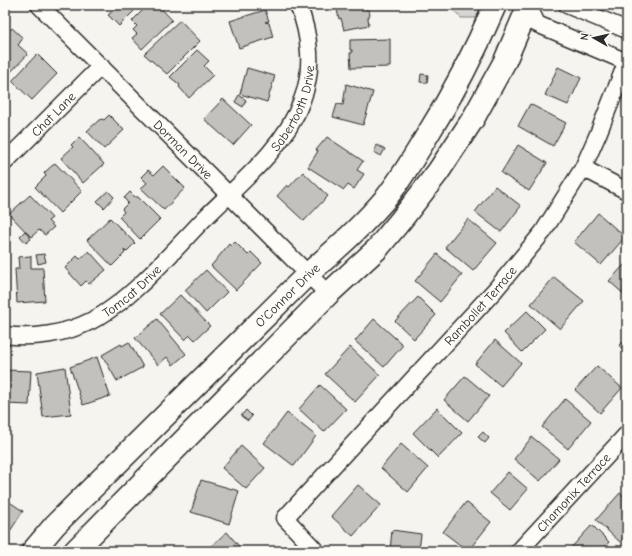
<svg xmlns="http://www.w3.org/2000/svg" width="632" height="556" font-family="'Comic Neue',sans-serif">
	<rect width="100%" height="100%" fill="#f5f4ef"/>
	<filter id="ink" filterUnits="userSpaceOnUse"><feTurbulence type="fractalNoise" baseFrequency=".025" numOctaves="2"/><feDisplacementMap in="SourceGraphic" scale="8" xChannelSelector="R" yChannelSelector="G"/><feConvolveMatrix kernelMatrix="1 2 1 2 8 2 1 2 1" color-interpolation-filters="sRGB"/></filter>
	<g filter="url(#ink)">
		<!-- green -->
		<path fill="#d7d6d2" stroke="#81807e" d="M449,5H485L479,18H461Z"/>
		<!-- building -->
		<path fill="#c2c1be" stroke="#2b2b2b" d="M111,5H140L119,26L108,15L115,9Z
			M148,5H158L172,20L142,49L132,38L137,34L133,30L137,26L132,21Z
			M336,5H365L366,9L369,11L370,15L368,18L369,25L344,30L341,18L339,19Z
			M265,10L269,21L265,22L269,23L273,37L239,48L230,21Z
			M180,20L200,41L167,74L144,54Z
			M12,28L23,38L18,45L28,54L6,77L5,35Z
			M390,39V67L351,68L350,53H352V50H350V40Z
			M197,50L209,61L204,66L213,75L189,98L179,87L180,85L170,77Z
			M37,54L57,74L32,100L12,81Z
			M558,67L581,78L568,105L545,95Z
			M247,68L275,76L267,102L240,94Z
			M421,74L428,75L427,83L420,82Z
			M346,84L373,92L363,125L333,117L337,104L343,105Z
			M239,95L246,100L243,107L235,102Z
			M223,99L251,125L233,145L204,119Z
			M530,104L566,123L553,146L518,126Z
			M109,115L124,130L104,149L87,131L99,120L102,119L104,120Z
			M79,137L104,164L83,183L61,158L73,147L71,145Z
			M327,137L363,161L357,170L364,174L354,189L348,185L344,190L308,167L318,151L316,150Z
			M377,145L385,149L381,156L374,152Z
			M518,145L547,163L529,191L501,173Z
			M55,163L82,191L60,213L35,187L46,176L44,173Z
			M163,166L185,188L164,210L141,188L147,183L141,177L148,170L154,175Z
			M303,172L328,196L304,221L277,196L287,185L289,187Z
			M495,186L521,206L501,232L475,212Z
			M108,191L114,197L104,208L97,201Z
			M130,192L135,197H138L160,219L140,239L119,217L124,212L122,209L128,203L124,198Z
			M30,195L52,218L48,221L54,227L45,235L39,230L31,237L9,214Z
			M598,213L625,237L601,265L574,242Z
			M110,218L135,243L126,252L124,250L125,253L112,266L87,240Z
			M468,219L497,243L473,271L445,247Z
			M25,231L31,239L26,243L20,236Z
			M235,242L248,255L251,252L262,263L236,290L211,266L229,244L231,246Z
			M89,251L106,270L89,284L86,281L81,286L65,268L77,256L80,259Z
			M44,254L46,262L38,264L36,255Z
			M437,254L462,275L440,302L415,281Z
			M31,256V268H43L45,301L17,303L15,269H19L18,257Z
			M627,262V297L609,281Z
			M206,270L227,292L206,313L185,290Z
			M554,277L584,301L560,329L531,304Z
			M180,295L210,326L195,340L190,335L185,340L160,314Z
			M418,297L436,315L414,339L395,321Z
			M527,311L545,329L522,352L504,333Z
			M157,319L186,354L173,365L167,357L158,365L135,338Z
			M374,319L403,345L384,367L355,341Z
			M495,340L521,363L501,386L475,364Z
			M627,340V356L619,345Z
			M129,342L143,367L117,381L102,355L121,344L122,346Z
			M350,347L380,375L355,402L325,374Z
			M97,357L110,396L83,405L70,367Z
			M597,366L622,388L600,413L575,390Z
			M65,367L71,414L43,417L37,372Z
			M5,370L31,371L29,405L5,404Z
			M465,376L489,396L468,421L444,400Z
			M320,385L346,409L324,432L299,409Z
			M565,399L591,421L568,449L542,427Z
			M437,408L462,433L438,458L413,433Z
			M246,410L252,416L248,421L241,416Z
			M287,413L316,436L294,466L264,443Z
			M483,432L489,438L485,443L478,437Z
			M532,437L559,459L540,481L514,459Z
			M401,444L428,468L408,492L381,468Z
			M241,446L265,468L246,489L222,468Z
			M508,472L528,489L510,510L490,493Z
			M201,480L239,491L229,524L191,512Z
			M358,485L381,505L353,536L331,516Z
			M620,493L627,499V534L620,542L596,520Z
			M5,499L23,511L5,539Z
			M466,502L491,522L468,551L443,532Z
			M592,525L609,542L601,551H570L569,550Z
			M392,530L421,534L419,551H390Z
			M227,532L243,551H205Z"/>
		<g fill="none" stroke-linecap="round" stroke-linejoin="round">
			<!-- street casing -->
			<g stroke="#2b2b2b" stroke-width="19">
				<g id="street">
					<path id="s1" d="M39,5L328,294"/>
					<path d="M528,5L537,24L627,62"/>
					<path d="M567,5L627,30"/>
					<path id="s2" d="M5,162L101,66"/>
					<path d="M583,168L627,191"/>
					<path id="s3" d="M5,335C33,339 65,334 91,321C131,301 171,253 203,220C225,198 249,177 269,154C283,138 295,120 302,100C314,70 310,34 298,5"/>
					<path id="s4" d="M316,551L285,518L495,290L543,232L583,168L598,134L627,61"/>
					<path id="s5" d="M519,551L627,434"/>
				</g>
			</g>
			<!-- secondary casing -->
			<g stroke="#2b2b2b" stroke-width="25">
				<g id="secondary">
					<path id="s6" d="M33,551L55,525L309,273C336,250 363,225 387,197C401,179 413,159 425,139C452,96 475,52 495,5"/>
					<path d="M75,551L328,294L377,249L401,220L438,172L473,119L505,61L529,5"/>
				</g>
			</g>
			<!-- street -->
			<use href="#street" stroke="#fdfcf7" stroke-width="16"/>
			<!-- secondary -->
			<use href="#secondary" stroke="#fdfcf7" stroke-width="22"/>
		</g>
	</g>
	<g text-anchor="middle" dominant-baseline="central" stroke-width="4" stroke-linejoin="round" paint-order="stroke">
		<!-- street labels -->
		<g font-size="13" fill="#2b2b2b" stroke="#fdfcf7">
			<text stroke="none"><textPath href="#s3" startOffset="386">Sabertooth Drive</textPath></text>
			<text stroke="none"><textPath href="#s2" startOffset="68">Chat Lane</textPath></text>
			<text stroke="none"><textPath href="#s1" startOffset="204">Dorman Drive</textPath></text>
			<text stroke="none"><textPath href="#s3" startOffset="139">Tomcat Drive</textPath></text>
			<text stroke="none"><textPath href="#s6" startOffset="361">O'Connor Drive</textPath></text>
			<text stroke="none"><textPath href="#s4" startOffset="334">Rambollet Terrace</textPath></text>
			<text stroke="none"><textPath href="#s5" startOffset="80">Chamonix Terrace</textPath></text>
		</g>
	</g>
	<!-- margin -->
	<rect width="632" height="556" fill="none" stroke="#fdfcf7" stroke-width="20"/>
	<rect x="10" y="10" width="612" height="536" fill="none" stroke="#2b2b2b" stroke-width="1.5" filter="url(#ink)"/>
	<!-- north arrow -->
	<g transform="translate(594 38) rotate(278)" stroke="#fdfcf7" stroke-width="3" paint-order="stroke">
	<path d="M0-3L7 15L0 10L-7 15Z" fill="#2b2b2b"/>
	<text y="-6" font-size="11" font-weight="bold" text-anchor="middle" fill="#2b2b2b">N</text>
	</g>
</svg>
